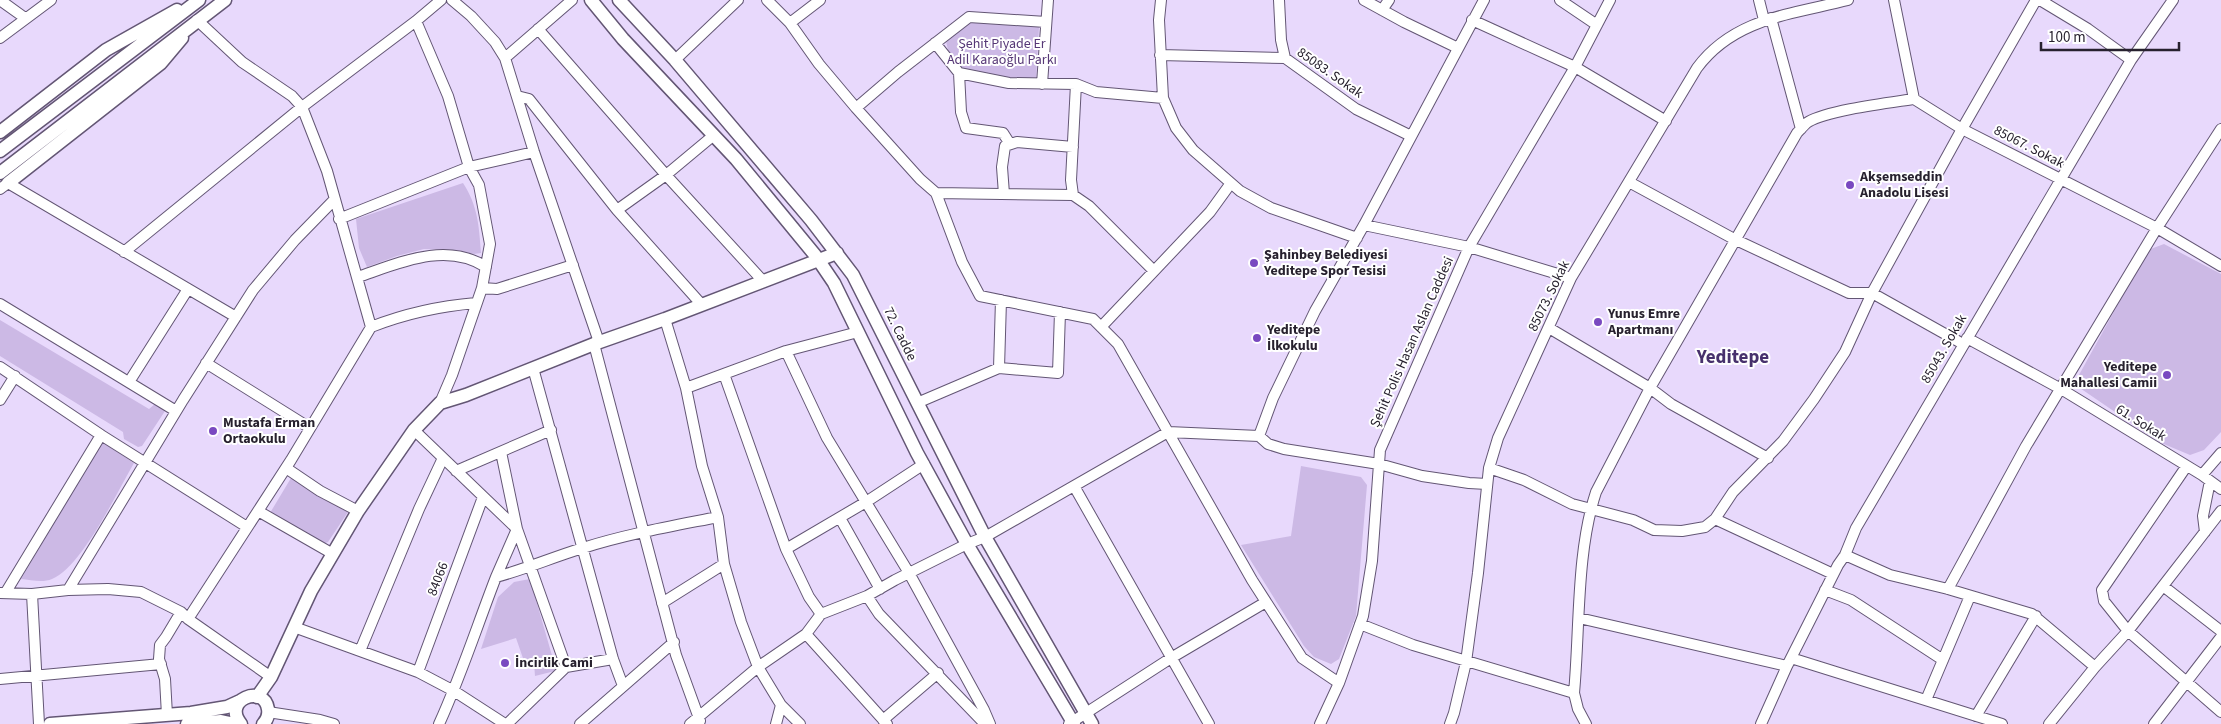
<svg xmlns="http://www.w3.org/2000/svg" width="2221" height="724" font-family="'Source Sans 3',sans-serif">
	<rect width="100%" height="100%" fill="#e8d9fc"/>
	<!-- green -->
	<path fill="#ccb9e5" d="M969,22L1039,27L1036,80L971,77L950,59L946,41Z
		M463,183C478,206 479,226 481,253L474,254L454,250L424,249L397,256L367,267L359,248L356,219Z
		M2164,244L2221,274V432L2204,450L2190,455L2159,442L2074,384L2148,250Z
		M0,320L149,409L155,404L165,411L142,446L138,447L124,439L123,432L0,356Z
		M102,442L134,463C117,492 82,567 52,579C43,583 31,580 21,579Z
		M1301,466L1361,477L1367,485L1356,616L1339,659L1331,664L1314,657L1304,646L1241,545L1291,536Z
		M291,478L348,512L328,542L323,544L270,513Z
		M530,579L555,666V671L535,676L534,663L525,664L516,638L481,649L498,597L514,582Z"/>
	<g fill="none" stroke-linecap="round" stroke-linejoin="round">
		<!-- minor casing -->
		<g stroke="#635674" stroke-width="12">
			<path id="minor" d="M0,0L25,18
				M452,0L471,16L495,42L505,58L534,152L599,342
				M767,0L790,23L819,64L856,108L920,179L936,193L962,262L980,296L1093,319L1118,344L1252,580L1302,658L1339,683
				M1161,0L1159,20L1163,98L1176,128L1193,150L1240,191L1271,208L1357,238
				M1279,0L1281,40L1285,58L1356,109L1411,136
				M1364,0L1404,22L1458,48
				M1484,0L1364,225L1315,311L1273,398L1259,436L1268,444L1284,449L1379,464L1422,476L1469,483L1487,484
				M1560,0L1597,25
				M1759,0L1764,20
				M1894,0L1914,99L1962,129L2157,228L2221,266
				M2040,0L2088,29L2131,60
				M1382,10L1389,0
				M1771,18L1801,129
				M1472,20L1575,67L1666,121
				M416,21L448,96L469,167L479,185L490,244L482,288L452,375L440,403
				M790,23L820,0
				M538,29L666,175L763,281
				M0,38L51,0
				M935,43L959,73L1009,83L1076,84L1096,92L1163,98
				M1160,55L1285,58
				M505,58L572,0
				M675,60L738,0
				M959,73L961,112L966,128L1003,133L1010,144
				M1042,84L1048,0
				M517,96L529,99L617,210L702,305
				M856,108L898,72L969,17L1046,22
				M1629,182L1734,239L1849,293H1872L1963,344
				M0,189L8,183L236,317
				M936,193L1073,195L1089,206L1154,271
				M1004,194L1002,167L1005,146L1017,142L1073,147
				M1073,195L1071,180L1076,84
				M617,210L666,175L714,135
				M339,219L469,167L534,152
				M1364,225L1469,247L1571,278
				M124,252L302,107L416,21L441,0
				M358,277C399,263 446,241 486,267
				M482,288L497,289L573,265
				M0,304L176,411
				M665,319L686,388L702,466L718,517L724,564L741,622L758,667L781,705L800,724
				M371,327C404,314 440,306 476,303
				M1101,327L1210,212L1231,183
				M1549,328L1650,388L1671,404L1768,458
				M1967,338L2061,389L2202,475L2221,489
				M594,344L676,655L700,721
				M786,351L827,438L909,573L984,710L990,724
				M206,363L310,428
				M0,367L101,435L247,527
				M533,368L613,659L623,686
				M999,368L1058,373L1060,312
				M724,374L786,549L809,597L821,614
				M129,382L188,289
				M686,388L786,351L858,332
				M0,400L15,376
				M917,403L999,368L1001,300
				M414,430L517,529
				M501,452L517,529L566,667
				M2186,467L2102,590L2104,601L2128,631L2221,712
				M286,468L320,491L358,511
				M1489,468L1524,480L1572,504L1633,520L1654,530L1682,531L1705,527L1715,519L1733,492L1783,441L1814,399L1845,352L1872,293L1962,129L2036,0
				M456,471L551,430
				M2202,475L2221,453
				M1074,486L1209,724
				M258,511L333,554
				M840,518L880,589
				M1715,519L1833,574
				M2205,532L2203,516L2210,481
				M786,549L866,502L924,464
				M1845,555L1890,575L1948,589L2032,614L2095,667
				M496,577L517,529
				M2163,586L2221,631
				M1948,589L2026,446L2157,228L2221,129
				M68,590L183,400L253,290L295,240L334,200
				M1825,590L1851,600L1943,660
				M6,592L101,435
				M0,593L32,594L68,590L108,589L141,592L181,612L188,619L271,677
				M32,594L39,724
				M867,596L879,614L985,724
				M662,603L724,564
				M1579,618L1787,666
				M188,619L291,460L371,327L327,171L302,107L292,96L242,62L197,20
				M1360,624L1413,645L1574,693
				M294,627L418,672L454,691L505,724
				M806,634L887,724
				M360,651L419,509L443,458
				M1791,658L2002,724
				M418,672L483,497
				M0,679L161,664
				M1926,700L1970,596
				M268,712L320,720L334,724
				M167,715L165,679L159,659L160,645L166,637L181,612
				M1976,716L2036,616
				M883,720L938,673
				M439,724C461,676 477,626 496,577C526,569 553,557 583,548C627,534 673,526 718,517
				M507,724L566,667L613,659
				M580,724L674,642
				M690,724L758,667L806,634L821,614L867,596L895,580L967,544L985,537L1168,432L1259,436
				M776,724L781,705
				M1069,724L1171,658L1266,602
				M1320,724L1339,683L1363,616L1372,561L1380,450L1469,247L1575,67L1610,0
				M1450,724L1454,713L1466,662L1478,573L1489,468L1498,438L1571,278L1697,68C1734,18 1793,14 1848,0
				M1586,724L1578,709L1574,693C1580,629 1576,553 1596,492L1650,388L1797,133C1800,130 1804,125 1808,122C1829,110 1888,103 1914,99
				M1761,724L1787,666L1838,565L1845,555L1856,528L2131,60L2173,0
				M2049,724L2095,667L2128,631L2221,511
				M2154,724L2221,637"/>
		</g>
		<!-- major casing -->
		<g stroke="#635674" stroke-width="15">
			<path id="major" d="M591,0L623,39L736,159L815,255L834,283L917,453L967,544L1074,724
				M619,0L675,60L811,220L853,275L985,537L1092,724
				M0,132L106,50L177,10
				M0,151L199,0
				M0,173L225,0
				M8,183L161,63L182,38
				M257,697L271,677L311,591L358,511L414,430L440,403L466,395L594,344L665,319L837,253
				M50,724L191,713L227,707L240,701
				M187,724L221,721L235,724
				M241,724C221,700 264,683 268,709C269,715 267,720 263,724"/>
		</g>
		<!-- minor -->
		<use href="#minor" stroke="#fff" stroke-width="10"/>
		<!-- major -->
		<use href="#major" stroke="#fff" stroke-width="12"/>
	</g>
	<!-- markers -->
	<g fill="#7949c0" stroke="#fff" stroke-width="2">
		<circle cx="1850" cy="185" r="5"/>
		<circle cx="1254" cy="263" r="5"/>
		<circle cx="1598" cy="322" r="5"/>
		<circle cx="1257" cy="338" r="5"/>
		<circle cx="2167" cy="375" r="5"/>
		<circle cx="213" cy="431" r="5"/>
		<circle cx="505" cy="663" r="5"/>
	</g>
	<g text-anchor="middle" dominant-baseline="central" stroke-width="4" stroke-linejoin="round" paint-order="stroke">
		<!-- park labels -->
		<g font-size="14" fill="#563776" stroke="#fff">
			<text x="1002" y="44">Şehit Piyade Er<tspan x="1002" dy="16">Adil Karaoğlu Parkı</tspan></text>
		</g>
		<!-- street labels -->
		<g font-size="14" fill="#27212e" stroke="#fff">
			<text transform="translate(1330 73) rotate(35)">85083. Sokak</text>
			<text transform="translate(2029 147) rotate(27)">85067. Sokak</text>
			<text transform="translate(1549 296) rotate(-64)">85073. Sokak</text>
			<text transform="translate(900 334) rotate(64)">72. Cadde</text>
			<text transform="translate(1412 342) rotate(-66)">Şehit Polis Hasan Aslan Caddesi</text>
			<text transform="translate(1944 349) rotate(-60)">85043. Sokak</text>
			<text transform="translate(2141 423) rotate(32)">61. Sokak</text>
			<text transform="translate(438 579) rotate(-69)">84066</text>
		</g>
		<!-- poi labels -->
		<g font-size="14" font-weight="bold" fill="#27212e" stroke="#fff" text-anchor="start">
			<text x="1860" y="177">Akşemseddin<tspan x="1860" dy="16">Anadolu Lisesi</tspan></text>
			<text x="1264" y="255">Şahinbey Belediyesi<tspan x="1264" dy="16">Yeditepe Spor Tesisi</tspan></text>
			<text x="1608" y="314">Yunus Emre<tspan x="1608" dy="16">Apartmanı</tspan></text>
			<text x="1267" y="330">Yeditepe<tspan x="1267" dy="16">İlkokulu</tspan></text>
			<text x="2157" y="367" text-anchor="end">Yeditepe<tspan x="2157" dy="16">Mahallesi Camii</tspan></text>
			<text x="223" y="423">Mustafa Erman<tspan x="223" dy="16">Ortaokulu</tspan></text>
			<text x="515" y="663">İncirlik Cami</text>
		</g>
		<!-- district labels -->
		<g font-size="19" font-weight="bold" fill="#47316c" stroke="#fff">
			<text x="1733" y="357">Yeditepe</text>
		</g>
	</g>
	<!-- scale -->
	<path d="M2041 42v8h138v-8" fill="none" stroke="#27212e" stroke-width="2.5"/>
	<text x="2048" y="42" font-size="15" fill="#27212e" stroke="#ffffff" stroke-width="4" paint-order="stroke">100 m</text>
</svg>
